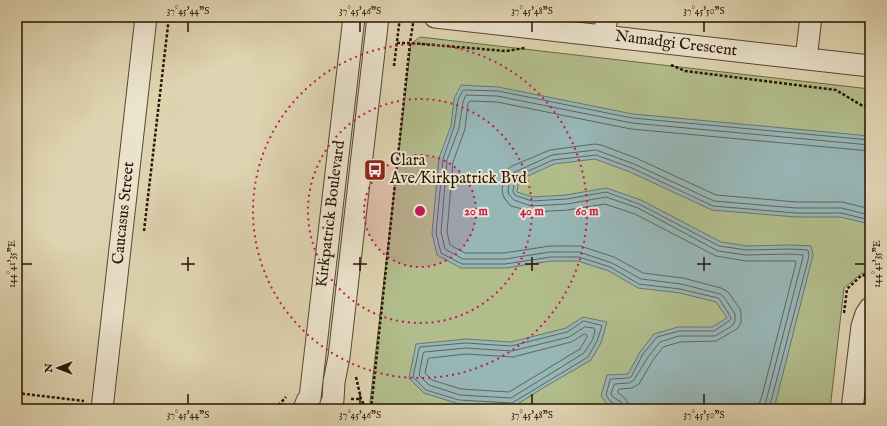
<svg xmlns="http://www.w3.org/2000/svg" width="887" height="426" font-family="'IM FELL English',serif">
	<rect width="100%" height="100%" fill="#e0d5b2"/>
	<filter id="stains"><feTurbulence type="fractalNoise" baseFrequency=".005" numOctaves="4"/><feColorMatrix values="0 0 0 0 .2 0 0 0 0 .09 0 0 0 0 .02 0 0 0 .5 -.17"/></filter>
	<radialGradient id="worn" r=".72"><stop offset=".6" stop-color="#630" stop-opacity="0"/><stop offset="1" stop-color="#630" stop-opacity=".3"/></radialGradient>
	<!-- green -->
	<path fill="#b2bd8c" stroke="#6d6848" d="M420,37L870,89V274L862,273L844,288L830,409H373L370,402L411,44Z"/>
	<!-- water -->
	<path fill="#97b6b6" stroke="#6b756f" d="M461,85L498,87L633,114L870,136V224L840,217H796L712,210L630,172L595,159L554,164L519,180L517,192L533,197L566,195L606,188L641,200L721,242L747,246L791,245L811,246L813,255L776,401L773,409H617L607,404L601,396L607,375L628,374L640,352L654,334L678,327H712L727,318L716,302L680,293L638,288L609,271L578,261H551L506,268H461L437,255L432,233L439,158L451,126L454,99Z
		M583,317L607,322L601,343L591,360L543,388L513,407L459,404L424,393L409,378L416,344L466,339L511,342L566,328Z"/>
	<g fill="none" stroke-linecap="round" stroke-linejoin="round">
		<!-- shore -->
		<path stroke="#60645e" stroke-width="1" d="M584,321L600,325L602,326L597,341L588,357L512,403L459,400L426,390L413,377L419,349L420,347L466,343L511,346L567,332Z
			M585,327L594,328L595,330L593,339L584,353L511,398L460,395L429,385L419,375L423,354L424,352L466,348L512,351L569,337Z
			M585,334L587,335V337L580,349L509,392L461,389L432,380L425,373L428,359L430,358L466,354L513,357L571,342Z
			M618,409L616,405L610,401L606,395L610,380L611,379L628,378L631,377L643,354L657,337L679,331H714L729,321L731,319L730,316L720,300L718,298L680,289L639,284L610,267L579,257H551L505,264H462L441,253L436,233L443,159L454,127L458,100L463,90L498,91L632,118L870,140
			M623,409L621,402L613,397L611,394L614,385L615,384L629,383L634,380L648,357L660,342L679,336H715L732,326L735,321V314L724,297L720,294L681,284L641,279L612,263L579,252H550L505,259H463L445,249L441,232L447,160L459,128L463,102L466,95L497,96L632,123L870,145
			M629,409C628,401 625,397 618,393V390L620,389L632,388L639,384L653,360L663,347L680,342L716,341L737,329L741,323V314L740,309L728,292L721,288L683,278L643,273L614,257L580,246H550L504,253H465L450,245L447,232L453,162L465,129L468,103L470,101L497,102L631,129L870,151
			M758,409L759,404L762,396L796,263L795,261H746L716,256L635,214L605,204L568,210L534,212L511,206L505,199L503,195L502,189L504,177L507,170L512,166L550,150L595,144L601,145L636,158L716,195L797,202H842L870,209
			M764,409L803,257V255L791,254L746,255L718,251L638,208L606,197L567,204L531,206L514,200L509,195L508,191L510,178L512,174L515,172L552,155L596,150L634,164L714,201L796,208H841L870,215
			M769,409L809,256L808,250L791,249L747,250L719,246L639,204L606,192L567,199L532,201L517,196L514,194L513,191L515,178L517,176L553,160L596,155L632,168L713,206L796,213H841L870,220"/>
		<!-- minor casing -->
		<g stroke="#564430" stroke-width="23">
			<path id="minor" d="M435,17L870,66
				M604,35L607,17
				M806,59L811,17
				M102,409L146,17
				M304,409L307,401L310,398L354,17
				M331,409V404L333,400L334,382L339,357L378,17
				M852,409L862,326L866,314L870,308"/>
		</g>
		<!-- path -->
		<path stroke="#281305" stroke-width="2.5" stroke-dasharray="3 2" stroke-linecap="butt" d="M397,43H410L506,51L525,48
			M671,65L685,71L836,90L861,105L870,106
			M394,66L400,17
			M144,231L169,17
			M844,313L847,289L862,275L870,276
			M356,377L361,399L366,409
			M17,393L84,401
			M351,399H361
			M123,406L146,409
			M275,409L286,397
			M371,409L410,43L414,17"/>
		<!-- minor -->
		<use href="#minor" stroke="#ebe4cd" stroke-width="21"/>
	</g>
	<!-- ticks -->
	<path fill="none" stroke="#281305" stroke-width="1.5" d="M188,22V32M360,22V32M532,22V32M704,22V32M188,257V271M360,257V271M532,257V271M704,257V271M22,264H32M181,264H195M353,264H367M525,264H539M697,264H711M855,264H865M188,394V404M360,394V404M532,394V404M704,394V404"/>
	<!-- distance rings -->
	<circle cx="420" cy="211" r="56" fill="#c2185b" fill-opacity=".12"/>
	<g fill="none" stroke="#c2185b" stroke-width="2" stroke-dasharray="2 4">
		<circle cx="420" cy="211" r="56"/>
		<circle cx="420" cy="211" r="112"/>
		<circle cx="420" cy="211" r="167"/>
	</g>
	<!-- icons -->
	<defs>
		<g id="bus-square" transform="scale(1.15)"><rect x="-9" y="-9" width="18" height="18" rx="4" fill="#8f2418" stroke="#ebe4cd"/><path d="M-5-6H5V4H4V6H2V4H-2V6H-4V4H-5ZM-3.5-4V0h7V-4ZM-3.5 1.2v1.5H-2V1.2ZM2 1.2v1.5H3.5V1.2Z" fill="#fff"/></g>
	</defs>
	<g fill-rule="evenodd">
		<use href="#bus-square" x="375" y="170"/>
	</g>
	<g text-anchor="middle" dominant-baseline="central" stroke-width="4" stroke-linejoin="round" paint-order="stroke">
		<!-- street labels -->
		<g font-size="16" fill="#281305" stroke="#ebe4cd">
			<text transform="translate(676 44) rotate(7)">Namadgi Crescent</text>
			<text transform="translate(124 213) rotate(-84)">Caucasus Street</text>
			<text transform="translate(331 214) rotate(-83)">Kirkpatrick Boulevard</text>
		</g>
		<!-- poi labels -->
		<g font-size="16" fill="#281305" stroke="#ebe4cd" text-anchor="start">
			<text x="390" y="161">Clara<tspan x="390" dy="18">Ave/Kirkpatrick Bvd</tspan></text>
		</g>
	</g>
	<circle cx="420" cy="211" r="6" fill="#c2185b" stroke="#ebe4cd" stroke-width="2"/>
	<g font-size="12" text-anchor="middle" font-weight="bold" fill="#c2185b" stroke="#ebe4cd" stroke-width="4" stroke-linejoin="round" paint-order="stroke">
		<text x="476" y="215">20 m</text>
		<text x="532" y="215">40 m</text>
		<text x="587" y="215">60 m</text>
	</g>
	<!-- margin -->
	<rect width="887" height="426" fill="none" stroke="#e0d5b2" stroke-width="44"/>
	<!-- north arrow -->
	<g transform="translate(58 368) rotate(270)" stroke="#ebe4cd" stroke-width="3" paint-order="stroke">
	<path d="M0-3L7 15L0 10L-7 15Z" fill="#281305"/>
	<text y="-6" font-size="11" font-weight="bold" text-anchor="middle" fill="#281305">N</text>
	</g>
	<rect x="22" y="22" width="843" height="382" fill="none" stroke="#281305" stroke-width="1.5"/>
	<g font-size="10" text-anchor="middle" fill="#281305">
		<text x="188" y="14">37°45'44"S</text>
		<text x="360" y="14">37°45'46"S</text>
		<text x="532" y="14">37°45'48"S</text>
		<text x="704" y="14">37°45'50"S</text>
		<text transform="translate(876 264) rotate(-90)" y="4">144°41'35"E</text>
		<text transform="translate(11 264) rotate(-90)" y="4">144°41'35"E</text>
		<text x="188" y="418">37°45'44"S</text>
		<text x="360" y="418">37°45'46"S</text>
		<text x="532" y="418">37°45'48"S</text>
		<text x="704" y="418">37°45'50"S</text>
	</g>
	<rect width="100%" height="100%" filter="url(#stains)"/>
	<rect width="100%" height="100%" fill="url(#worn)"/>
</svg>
